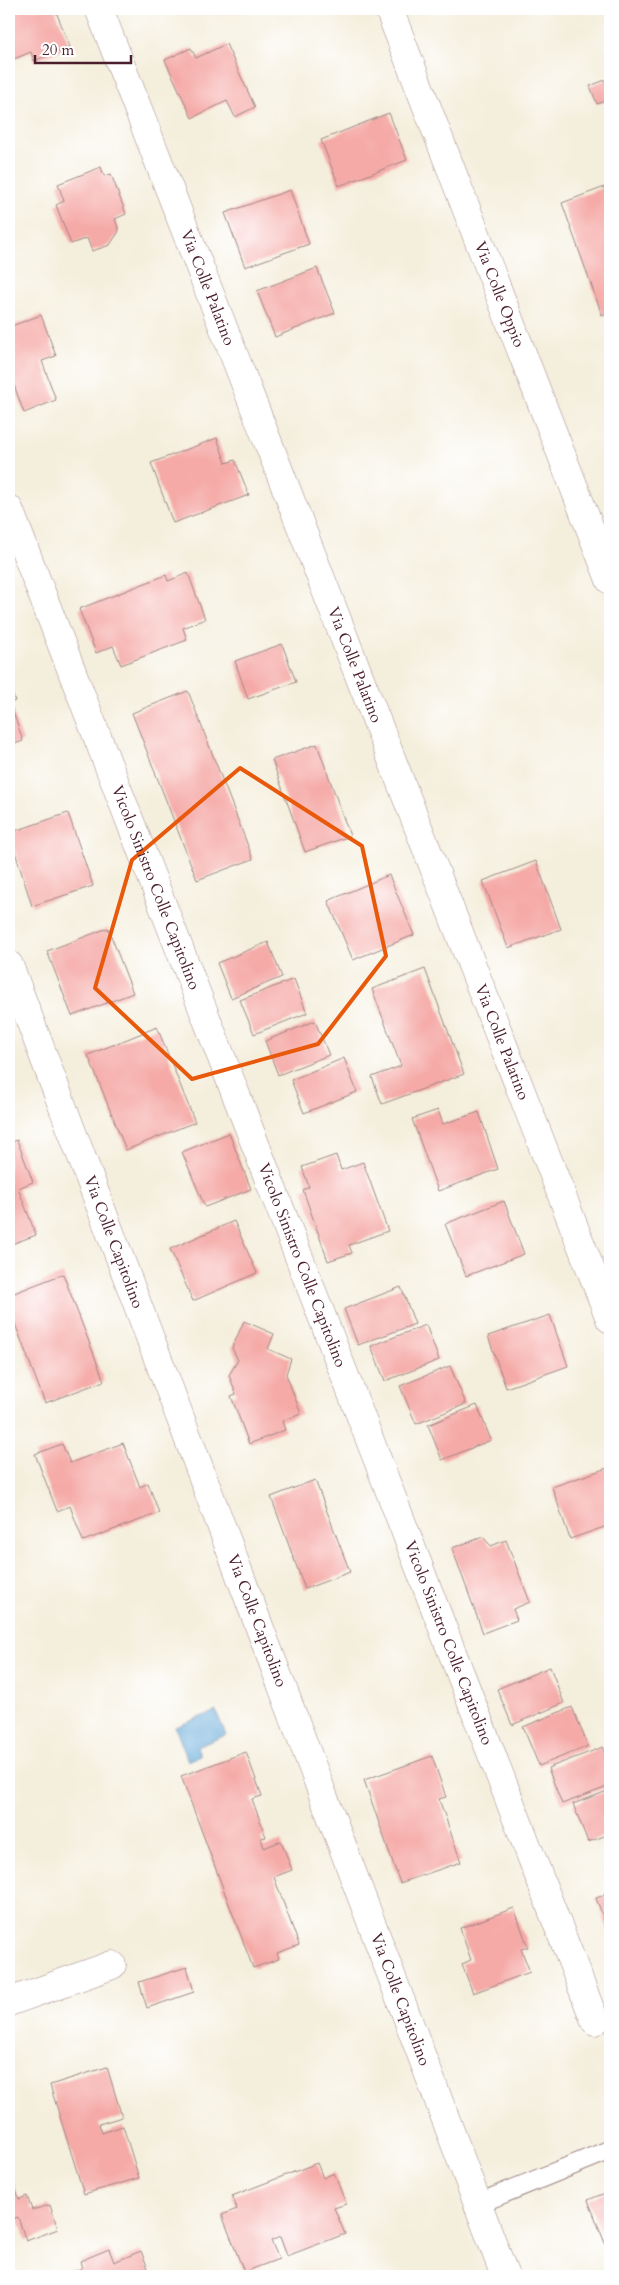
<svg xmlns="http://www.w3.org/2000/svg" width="619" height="2285" font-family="Cardo,serif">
	<rect width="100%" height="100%" fill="#fff"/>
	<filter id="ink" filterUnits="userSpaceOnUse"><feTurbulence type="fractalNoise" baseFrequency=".02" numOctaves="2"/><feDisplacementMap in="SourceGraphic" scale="10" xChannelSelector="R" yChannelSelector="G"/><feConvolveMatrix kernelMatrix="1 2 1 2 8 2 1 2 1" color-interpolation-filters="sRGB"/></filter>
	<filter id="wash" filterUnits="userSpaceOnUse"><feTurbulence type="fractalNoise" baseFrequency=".0096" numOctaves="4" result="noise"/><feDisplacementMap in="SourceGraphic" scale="20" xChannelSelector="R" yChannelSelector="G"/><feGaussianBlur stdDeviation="1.12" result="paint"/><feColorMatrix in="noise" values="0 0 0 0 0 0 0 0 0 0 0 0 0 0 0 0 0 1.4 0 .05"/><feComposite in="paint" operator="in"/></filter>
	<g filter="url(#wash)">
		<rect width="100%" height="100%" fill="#f4eedc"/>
		<!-- water -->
		<path fill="#62a9d8" stroke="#566482" d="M216,1711L226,1735L197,1747L200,1756L188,1761L175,1727Z"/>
		<g id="blocks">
			<!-- building -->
			<path fill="#f5aaa7" d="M9,9H55L70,47L34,61L31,52L14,59L9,46Z
				M226,44L255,107L235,117L227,101L192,118L165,60L191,48L196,58Z
				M610,78V99L597,104L590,86Z
				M389,113L407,160L339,186L321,140Z
				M101,167L104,176L111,174L126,214L115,219L119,231L110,245L92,251L87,238L71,244L56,205L64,201L58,184Z
				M610,185V312L602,315L562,203Z
				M290,190L309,244L245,267L225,213Z
				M317,268L335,313L275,337L257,291Z
				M41,315L56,356L42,361L56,400L24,413L9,371V327Z
				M217,438L226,463L235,460L249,495L173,523L151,463Z
				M188,573L205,619L183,628L187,640L121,665L113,646L96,653L79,609L166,575L168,581Z
				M282,644L296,682L248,699L235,661Z
				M9,683L15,701L10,703L23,741L9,746Z
				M188,691L253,859L197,880L132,713Z
				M317,744L350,836L305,852L272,760Z
				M68,813L93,886L32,906L9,833Z
				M536,861L561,929L508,948L483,881Z
				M389,875L414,935L353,960L328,901Z
				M108,928L133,993L72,1016L47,951Z
				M268,942L282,977L231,998L217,963Z
				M425,969L464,1074L382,1104L372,1077L401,1066L372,989Z
				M294,979L307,1013L254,1034L240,1000Z
				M315,1021L329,1055L278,1075L265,1041Z
				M157,1027L195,1122L126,1150L88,1055Z
				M344,1058L357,1092L304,1113L291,1080Z
				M438,1110L443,1124L479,1112L498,1169L438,1191L412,1119Z
				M229,1133L251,1189L205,1207L182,1152Z
				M17,1140L33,1182L18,1188L36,1235L9,1245V1143Z
				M336,1155L341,1170L363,1162L388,1231L349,1245L352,1253L328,1261L303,1190L309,1187L302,1167Z
				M504,1201L524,1254L466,1276L445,1224Z
				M234,1221L257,1273L193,1301L170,1249Z
				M63,1274L104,1381L45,1403L9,1308V1295Z
				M401,1287L415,1324L358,1345L344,1309Z
				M550,1315L568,1366L506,1388L488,1336Z
				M244,1321L274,1334L268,1349L291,1359L286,1374L301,1414L282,1421L285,1430L249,1444L231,1396L236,1394L229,1375L238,1360L232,1348Z
				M426,1325L439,1360L385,1381L371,1346Z
				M450,1366L466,1404L416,1424L400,1386Z
				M477,1405L491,1440L442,1460L428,1425Z
				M123,1443L140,1487L148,1483L159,1513L83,1541L70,1506L57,1511L35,1454L62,1444L70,1463Z
				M610,1467V1525L570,1539L552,1487Z
				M315,1480L350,1572L305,1589L271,1497Z
				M483,1537L491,1546L506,1540L530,1602L513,1609L517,1620L483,1633L452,1548Z
				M550,1667L564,1703L512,1725L497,1689Z
				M572,1707L588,1746L539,1766L523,1727Z
				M603,1747L610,1768V1786L562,1804L548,1768Z
				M246,1752L262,1796L252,1799L266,1837L261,1838L264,1848L281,1841L292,1870L274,1877L299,1945L277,1953L279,1959L253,1968L181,1776Z
				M432,1756L446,1797L439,1799L461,1862L400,1883L364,1780Z
				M610,1790V1834L588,1842L573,1804Z
				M610,1893V1935L596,1898Z
				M514,1908L528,1947L521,1949L530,1972L473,1993L462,1964L471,1960L460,1928Z
				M187,1967L194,1992L147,2008L139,1982Z
				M107,2067L122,2117L99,2124L102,2133L123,2126L139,2178L84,2194L50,2085Z
				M317,2163L323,2178L334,2173L346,2204L334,2208L345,2234L287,2256L280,2237L271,2241L279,2259L244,2272L222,2215L237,2209L232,2196Z
				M9,2169L19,2199L27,2196L32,2210L50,2205L58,2229L26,2241L18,2217L9,2220Z
				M610,2191V2256L588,2200Z
				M109,2249L114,2262L141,2251L151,2276H61L82,2268L80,2261Z"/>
		</g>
	</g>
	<g filter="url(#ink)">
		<use href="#blocks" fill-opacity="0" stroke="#9f8684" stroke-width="1"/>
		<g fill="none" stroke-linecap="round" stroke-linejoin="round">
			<!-- lane casing -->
			<g stroke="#9f8684" stroke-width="21">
				<path id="lane" d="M477,2204L610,2150"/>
			</g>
			<!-- street casing -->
			<g stroke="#9f8684" stroke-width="29">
				<g id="street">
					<path id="s1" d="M99,9L610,1319"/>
					<path id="s2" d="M389,9L610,580"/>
					<path id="s3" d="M9,509L595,2021"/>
					<path id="s4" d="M9,965L505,2276"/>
					<path d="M9,2002L112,1965"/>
				</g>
			</g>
			<!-- lane -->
			<use href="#lane" stroke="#fff" stroke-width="19"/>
			<!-- street -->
			<use href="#street" stroke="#fff" stroke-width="28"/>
		</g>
	</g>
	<!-- marked area -->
	<path fill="none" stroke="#e8590c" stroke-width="4" stroke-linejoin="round" d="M240,768L362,846L386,956L318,1044L192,1079L95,988L132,860Z"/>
	<g text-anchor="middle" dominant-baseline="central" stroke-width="4" stroke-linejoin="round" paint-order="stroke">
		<!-- street labels -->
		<g font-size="16" fill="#4a1f2b" stroke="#fff">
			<text stroke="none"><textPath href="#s1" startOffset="299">Via Colle Palatino</textPath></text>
			<text stroke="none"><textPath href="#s2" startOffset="306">Via Colle Oppio</textPath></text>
			<text stroke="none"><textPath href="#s1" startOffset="704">Via Colle Palatino</textPath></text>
			<text stroke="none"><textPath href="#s3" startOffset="406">Vicolo Sinistro Colle Capitolino</textPath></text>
			<text stroke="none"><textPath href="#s1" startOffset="1109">Via Colle Palatino</textPath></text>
			<text stroke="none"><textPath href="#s4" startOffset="296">Via Colle Capitolino</textPath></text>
			<text stroke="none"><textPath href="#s3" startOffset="811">Vicolo Sinistro Colle Capitolino</textPath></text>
			<text stroke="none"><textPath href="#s4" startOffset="701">Via Colle Capitolino</textPath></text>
			<text stroke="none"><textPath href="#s3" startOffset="1216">Vicolo Sinistro Colle Capitolino</textPath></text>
			<text stroke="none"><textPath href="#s4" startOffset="1106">Via Colle Capitolino</textPath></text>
		</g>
	</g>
	<!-- margin -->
	<rect width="619" height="2285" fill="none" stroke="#fff" stroke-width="30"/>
	<!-- scale -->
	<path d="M35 55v8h96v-8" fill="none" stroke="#4a1f2b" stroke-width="2.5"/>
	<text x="42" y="55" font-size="15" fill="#4a1f2b" stroke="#ffffff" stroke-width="4" paint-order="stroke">20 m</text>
</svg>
